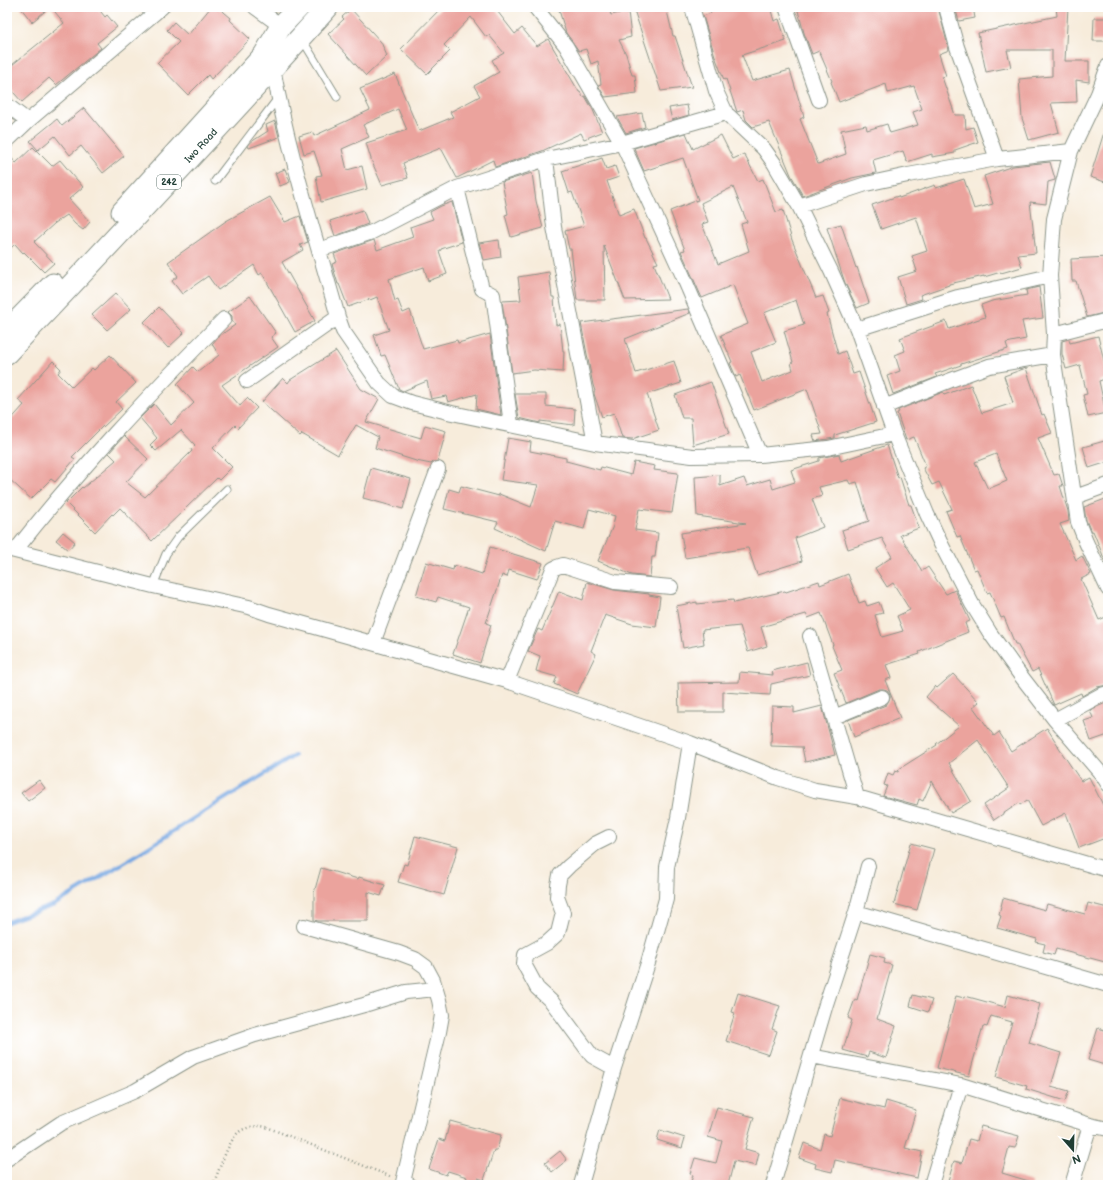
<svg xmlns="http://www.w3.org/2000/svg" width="1115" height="1192" font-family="'Balsamiq Sans',sans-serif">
	<rect width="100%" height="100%" fill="#fff"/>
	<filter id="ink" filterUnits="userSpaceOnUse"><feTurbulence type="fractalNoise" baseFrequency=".025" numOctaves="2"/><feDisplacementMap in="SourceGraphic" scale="8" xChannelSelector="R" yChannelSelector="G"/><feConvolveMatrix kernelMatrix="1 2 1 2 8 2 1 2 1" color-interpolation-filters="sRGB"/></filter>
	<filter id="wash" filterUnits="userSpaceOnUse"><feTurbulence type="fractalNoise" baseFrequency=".012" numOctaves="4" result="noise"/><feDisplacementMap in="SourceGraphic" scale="16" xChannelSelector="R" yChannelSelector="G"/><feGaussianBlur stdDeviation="0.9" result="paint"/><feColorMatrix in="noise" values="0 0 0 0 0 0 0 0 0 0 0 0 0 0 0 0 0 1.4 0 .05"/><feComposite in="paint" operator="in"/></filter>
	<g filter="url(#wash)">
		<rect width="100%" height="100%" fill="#f7ecdb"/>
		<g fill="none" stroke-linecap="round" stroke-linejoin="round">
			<!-- stream -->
			<path stroke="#77a8e2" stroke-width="4" d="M7,922L54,905L135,856L205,811L294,756"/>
		</g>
		<g id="blocks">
			<!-- building -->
			<path fill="#eba39d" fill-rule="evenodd" d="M20,7H50L32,22Z
				M51,7H97L105,17L107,15L117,27L97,43L101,48L56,85L49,78L22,102L7,85V69L64,23Z
				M211,7H218L231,18L230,20L250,39L211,79L208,75L188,95L157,63L179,42L167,30L174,22L188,35Z
				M442,7H494L515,34L522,28L537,46L548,39L579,92H580L583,97L585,96L593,110L602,132L584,139L581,133L542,151L495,167L493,160L457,178L441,148L403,163L408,178L382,185L372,162L366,143L407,130L398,109L363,125L369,137L342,149L347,170L362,166L367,189L321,202L316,176L322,175L314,151L304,154L299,136L312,132L314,136L370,110L360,89L395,74L419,131L453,117L450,112L480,96L474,86L499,72L492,60L504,53L489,35L486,37L471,17L444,45L450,51L427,74L401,49Z
				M558,7H608L611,15L628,11L631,37L619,40L626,54L632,75H635L637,93L605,97L598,85L601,84L598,61L591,64L586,49L579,51L566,33Z
				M648,7H666L673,36H675L692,87L661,91L634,10Z
				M709,7H770L774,21L779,19L786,41L742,55L752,81L790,70L804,117L800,119L818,164L846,154L841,130L866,125L867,130L887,124L890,133L918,125L913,112L922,109L914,86L888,93L886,84L839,102L831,82L832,81L819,51L812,54L804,33L797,7H938L949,50L939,54L946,76L942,77L955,115H965L966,129L973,127L978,142L955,150V153L932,157V154L907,162L903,151L873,160L876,173L852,178L803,196L791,175L769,122L753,127L746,120L743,110L737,112L726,79L724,80L715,56L703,16L711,13Z
				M955,7H973L975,18L959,21Z
				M1056,7H1068L1065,61H1089V82L1076,80L1077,102L1051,103L1059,132L1029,140L1022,118L1019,79L1052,76V50H1007L1011,67L986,72L978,33L1057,16Z
				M351,9L381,42L387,56L366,76L328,34L344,19L342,17Z
				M1094,18H1108V41H1093Z
				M687,105L689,115L672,120L669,108Z
				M84,108L124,156L103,173L81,146L70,155L55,136L38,150L30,141L57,119L62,126Z
				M642,113L645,127L626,133L617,117Z
				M275,121L279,137L249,148L248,146L251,142L268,131L266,125Z
				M1106,126L1108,127V183L1090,177Z
				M686,133L693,149L721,135L733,159L744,154L758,181L763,179L776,212L783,210L792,240L816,298L823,296L829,313L827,314L838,354L845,351L853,374L859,372L876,422L835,435V438L815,441L813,435L822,434L807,389L754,410L740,375L736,377L730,363L732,362L721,335L748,324L733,285L702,298L681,251L685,250L670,211L698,200L683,158L644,171L634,148ZM733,187L747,222L741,224L749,251L718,264L702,224L708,222L701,203ZM796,300L804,325L784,331L793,362L791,363L793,370L762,382L751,352L776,342L764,313Z
				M33,147L52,166L60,160L83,187L69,199L90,222L83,230L75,224L67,215L55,223L34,242L54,263L44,272L24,252L23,253L15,244L7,252V153L16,163Z
				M602,158L606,169L615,166L619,177L607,181L619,215L634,209L645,238H646L658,263L654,264L668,299L625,300L604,246L605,300H577L571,249H569L565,231L584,226L572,192L569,193L562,171Z
				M1050,162L1055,179V180L1048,182L1046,204L1030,202L1036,253L1018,255L1022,267L1001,273V272L984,277V276L949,284V285L920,295L922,299L906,304L898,277L917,271L912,256L927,251L916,217L881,229L872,205L898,196L899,198L935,185L936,188L964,179L974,209L993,204L984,176L1013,166Z
				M285,169L290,182L280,186L275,173Z
				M532,173L536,201L543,228L511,237L505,215L508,214L502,182Z
				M270,197L285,222L300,216L308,242L300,245L303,250L282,262L315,321L295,332L262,273L259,275L254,265L218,290L208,276L182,294L172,281L178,276L168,262L226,221Z
				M452,202L462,242L441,249V250L439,251L447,274L428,281L424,267L389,279L395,301L398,300L403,313L410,310L423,349L457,340L458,343L490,334L501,415L476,409L477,394L448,402L446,396L431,399L427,381L403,391L399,389L385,355L381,356L374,335L389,330L377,297L370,300V299L348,307L339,284H338L332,264L337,262L334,254L374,240L377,250L413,237L410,227L433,219L430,212L441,206Z
				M363,210L368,224L335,236L330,221Z
				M841,224L856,268L857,267L869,303L857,308L845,283L827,228Z
				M499,240L501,257L484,260L479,243Z
				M1108,257V312L1087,317L1076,281H1072L1071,259Z
				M549,272L552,297H554L556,325L560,324L563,351H564L563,372L534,370L512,373L502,301L521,300L518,277Z
				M1039,287L1043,318L1022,321L1026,339L1006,343L1008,349L961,364V365L935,374L937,377L893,394L887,376L900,371L895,355L905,351L900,338L946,321L949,329L985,317L981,305L992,301L1027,295L1026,290Z
				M116,293L131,309L107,330L92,315Z
				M250,296L276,333L271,337L278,347L222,385L240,406L247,398L257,408L238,428L235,425L213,448L232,467L219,480L217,478L152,541L120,508L113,515L112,514L95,532L66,503L82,487L83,488L116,460L109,453L124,436L148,459L126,482L145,497L192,451L191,449L195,445L181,430L156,451L150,445L157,438L140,418L154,404L171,425L194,403L177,384L193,367L198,372L219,355L212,344L218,337L235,325L232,321V316L228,312Z
				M159,307L184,333L168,348L144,322Z
				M688,309L690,313L625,339L636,373L674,361L681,383L647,394L659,430L632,439L622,438L614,413L602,417L594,394V391H595L593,385L581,323Z
				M1098,336L1108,377V378L1099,381L1106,413L1088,417L1083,395L1087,394L1080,365L1066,369L1062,354V341L1069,339L1070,343Z
				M336,351L361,389L379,399L366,422L421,438L425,425L446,431L438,461L433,462L431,464L416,461L375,448L378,437L356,425L338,455L302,434L300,436L262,402L283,378L288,383L290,380Z
				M110,355L136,383L116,402L122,409L103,427V426L72,457L75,459L55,482L51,479L31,499L7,477V424L24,405L18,400L53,361L61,369L58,373L72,387L92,368L94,370Z
				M1026,368L1042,415L1044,414L1052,433L1038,438L1054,475L1059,474L1063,486H1060L1068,511L1069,521L1060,524L1076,560L1082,556L1091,574L1081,579L1099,620L1108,616V685L1097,687L1082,696L1081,693L1054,705L1038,669L1032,672L1017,644H1015L1004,617L1001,618L990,592L987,593L977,569L974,570L960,536L957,537L946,511L952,509L939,482L932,485L923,468L926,466L914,437L906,440L897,413L899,412L898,410L943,392L944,395L971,385L982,413L1013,403L1004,376ZM996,454L1007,481L988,489L975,462Z
				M711,382L729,434L693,445L691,418H682L675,395Z
				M515,394H546V406L575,409L574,425L540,421V423L519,418Z
				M508,438L531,442L530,451L566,458V461L600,470L601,467L631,475L634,462L655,466L654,470L678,473L672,513L639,509L635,530L658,533L655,557H652L650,577L632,575L598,561L613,526L615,516L589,509L584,529L555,521L546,551L495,528L498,522L444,509L449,489L459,492L461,486L499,496V494L531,507L538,485L501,480Z
				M1108,440V462L1089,468L1083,447Z
				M887,445L898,478L900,477L909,505H911L919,528L900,535L922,571L928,567L946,594L955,590L970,621L965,623L968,632L919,652L920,654L886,665L891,678L885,680L900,718L854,737L848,720L886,705L888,702L890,698V694L887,690L883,689H879L846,703L834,673L842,670L832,646L833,645L821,613L808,618L806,614L761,627L767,646L748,652L740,626L702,630L704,644L683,648L676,606L697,602V604L733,600L734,603L785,591L786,592L819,581L820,585L848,574L859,603L865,601L867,606L879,602L883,613L875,615L882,637L903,631L897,616L910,610L893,583L887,587L875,568L892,557L882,538L848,549L842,530L869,521L857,482L850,484L848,480L819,487L822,496L812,499L823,527L795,538L802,561L757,575L748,548H747L685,558L681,533L746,523L697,516L695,477L720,475V486L744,478L747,486L770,479L773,489L795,482L791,470L819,461V458L839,454L841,461Z
				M371,468L411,479L403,509L363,498Z
				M1108,498V568L1093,531L1091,532L1086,520L1084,507Z
				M63,532L75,542L68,550L56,540Z
				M490,547L543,563L537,579L509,570L507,577L502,575L486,623L491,625L480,663L453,654L469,607L438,597L436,602L416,596L426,562L453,570L454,565L482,574Z
				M587,582L614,590L649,594V595L660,597L656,627L632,624L605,615L591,651L596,654L577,694L554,684L557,677L536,671L540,656L528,651L538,629L542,631L559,591L583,600Z
				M807,662L810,675L771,684L770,695L723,692V712H679L678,683L739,682L740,672L773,675L772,671Z
				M953,674L979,702L973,707L994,736L999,732L1011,751L1047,728L1059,747H1058L1081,781L1089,777L1103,805L1106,804L1108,809V837L1079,848L1066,813L1041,826L1027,800L1020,805L1019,803L994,820L984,805L1009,788L978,740L949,763L971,801L951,813L932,781L923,801L919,799L917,805L883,796L887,786L884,785L888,773L893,775L895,771L898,772L899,769L937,745L936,744L959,726L926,697L935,686L937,688Z
				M1108,702V735L1091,741L1084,721L1093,718L1090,710Z
				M772,706L794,707V713L822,706L835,755L805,762L802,747L771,746Z
				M39,780L45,788L28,801L21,793Z
				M415,836L458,847L444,895L398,882L404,864L407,865Z
				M911,843L934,849L917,910L894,904Z
				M321,868L358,879L359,877L385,885L381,896L368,892V921H318L314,920V893Z
				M1003,898L1045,910L1047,904L1085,914L1088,903L1108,908V950L1105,962L1056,949L1054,955L1043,952L1045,944L1036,942L1037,939L997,928L1001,916L999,915Z
				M870,954L885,958L884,963L892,965L877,1019L896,1026L886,1058L869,1052L867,1057L843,1050L852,1020L848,1018L855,999L857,1000Z
				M738,993L780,1006L772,1029L777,1031L769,1055L726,1041L735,1013L732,1012Z
				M913,995L932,1000L928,1012L910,1006Z
				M1008,995L1040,1004L1029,1043L1061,1053L1051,1086L1069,1091L1065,1101L1026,1089L1027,1086L996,1077L1012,1022L991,1016L987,1027L983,1026L969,1076L937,1068L956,996L964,998L965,996L1005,1007Z
				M1098,1028L1108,1031V1066L1088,1060Z
				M840,1098L884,1109L886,1101L916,1110L905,1148L922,1152L917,1178L835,1160L832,1172L815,1168L816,1164L799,1158L804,1143L820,1149L824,1134L830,1136Z
				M717,1107L754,1117L745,1149L759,1153L756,1166L734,1161L728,1185H690L693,1175L690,1174L695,1158L716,1163L722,1141L708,1137Z
				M450,1121L501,1135L497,1150H494L484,1180L478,1178L476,1183L466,1180L467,1177L448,1171L446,1175L429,1169L439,1139L445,1141Z
				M981,1126L1019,1136L1015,1148L1009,1147L1002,1173L1032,1182V1185H947L954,1161L962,1163L969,1139L977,1141Z
				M660,1130L685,1138L682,1148L657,1140Z
				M560,1151L567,1160L552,1172L545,1163Z"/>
		</g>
	</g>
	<g filter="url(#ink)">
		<use href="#blocks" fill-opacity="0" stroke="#8b9488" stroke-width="1"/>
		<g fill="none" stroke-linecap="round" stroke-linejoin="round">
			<!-- service casing -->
			<g stroke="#8b9488" stroke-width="9">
				<path id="service" d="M302,39L337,97
					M215,181L278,98
					M153,586L166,554L178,537L227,489"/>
			</g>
			<!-- minor casing -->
			<g stroke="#8b9488" stroke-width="16">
				<path id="minor" d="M255,7L281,26
					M535,7L566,46L622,143L683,276L760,455
					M692,7L716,91L726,113L764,149L774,163L799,206L831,271L857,329L894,434L927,514L941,544L972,604L990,633L1021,676L1055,720L1103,776L1108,784
					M786,7L819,100
					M946,7L957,47L997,159
					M1108,66L1098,94L1071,151L1054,219L1050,276L1054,334L1053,355L1078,522L1086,542L1108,589
					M273,68C288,152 315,235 338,317L343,331L379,383L393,396L412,403L452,413L595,443L692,456L760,455L828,448L894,434
					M7,105L28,121
					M7,141L28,121L162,7
					M546,159L554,227L595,443
					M457,188L482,289L493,295L511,424
					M799,206L866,184L908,175L997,159L1071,151
					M319,250L372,232L457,188L546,159L622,143L726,113
					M857,329L958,297L1050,276
					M1054,334L1108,320
					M247,381L338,317
					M884,407L951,380L989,366L1053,355
					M1075,497L1108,485
					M7,549L153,586L249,607L269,614L507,681L690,743L778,778L815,790L857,797L1108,870
					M15,551C79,469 151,393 224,319
					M810,636L857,797
					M373,643L438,469
					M507,681L553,569L557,567L563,565L615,582L671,587
					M834,717L882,697
					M1055,720L1101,695L1108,693
					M609,837L595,844L569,866L560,875L558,885L557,897L563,913L558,933L547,943L525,955L524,964L537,988L552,1002L592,1056L614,1068
					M856,912L1108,985
					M304,926L399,953L415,959L426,967L433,980L439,1000L442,1015L439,1032L403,1182L410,1185
					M811,1056L961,1085L1090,1125L1108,1129
					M7,1159L61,1123L135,1091L193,1057L255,1035L364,1005L406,992L436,989
					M581,1185L614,1068L648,963L666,899L667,867L678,818L690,743
					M773,1185L826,1004L856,912L868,866
					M931,1185L961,1085
					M1072,1185L1090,1125"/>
			</g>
			<!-- primary casing -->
			<g stroke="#8b9488" stroke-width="23">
				<g id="primary">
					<path d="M122,212L264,55L281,26L299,7"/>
					<path d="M7,331L53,284"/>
					<path id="s1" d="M7,353C115,239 223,124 328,7"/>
				</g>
			</g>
			<!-- path -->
			<path stroke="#8b9488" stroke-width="2.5" stroke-dasharray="1 3" stroke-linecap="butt" d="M213,1185C218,1173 229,1139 239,1132C244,1128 253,1126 259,1126C264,1126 270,1128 274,1130L392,1177"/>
			<!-- service -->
			<use href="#service" stroke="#fff" stroke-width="7"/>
			<!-- minor -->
			<use href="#minor" stroke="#fff" stroke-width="14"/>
			<!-- primary -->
			<use href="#primary" stroke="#fff" stroke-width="21"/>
		</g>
	</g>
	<g text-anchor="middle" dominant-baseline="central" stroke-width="4" stroke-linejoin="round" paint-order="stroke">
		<!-- shield labels -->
		<rect fill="#fff" stroke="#627771" stroke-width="1" x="157" y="175" width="24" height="14" rx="3"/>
		<g font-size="9" font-weight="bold" fill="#1f3d34">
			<text x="169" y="182">242</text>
		</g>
		<!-- street labels -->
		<g font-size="10" fill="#1f3d34" stroke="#fff">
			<text stroke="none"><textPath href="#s1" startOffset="284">Iwo Road</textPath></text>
		</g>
	</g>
	<!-- margin -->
	<rect width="1115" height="1192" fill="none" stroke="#fff" stroke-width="24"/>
	<!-- north arrow -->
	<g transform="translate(1073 1150) rotate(160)" stroke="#ffffff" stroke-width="3" paint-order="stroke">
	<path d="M0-3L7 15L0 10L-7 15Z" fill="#1f3d34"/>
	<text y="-6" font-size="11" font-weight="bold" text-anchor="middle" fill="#1f3d34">N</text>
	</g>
</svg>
